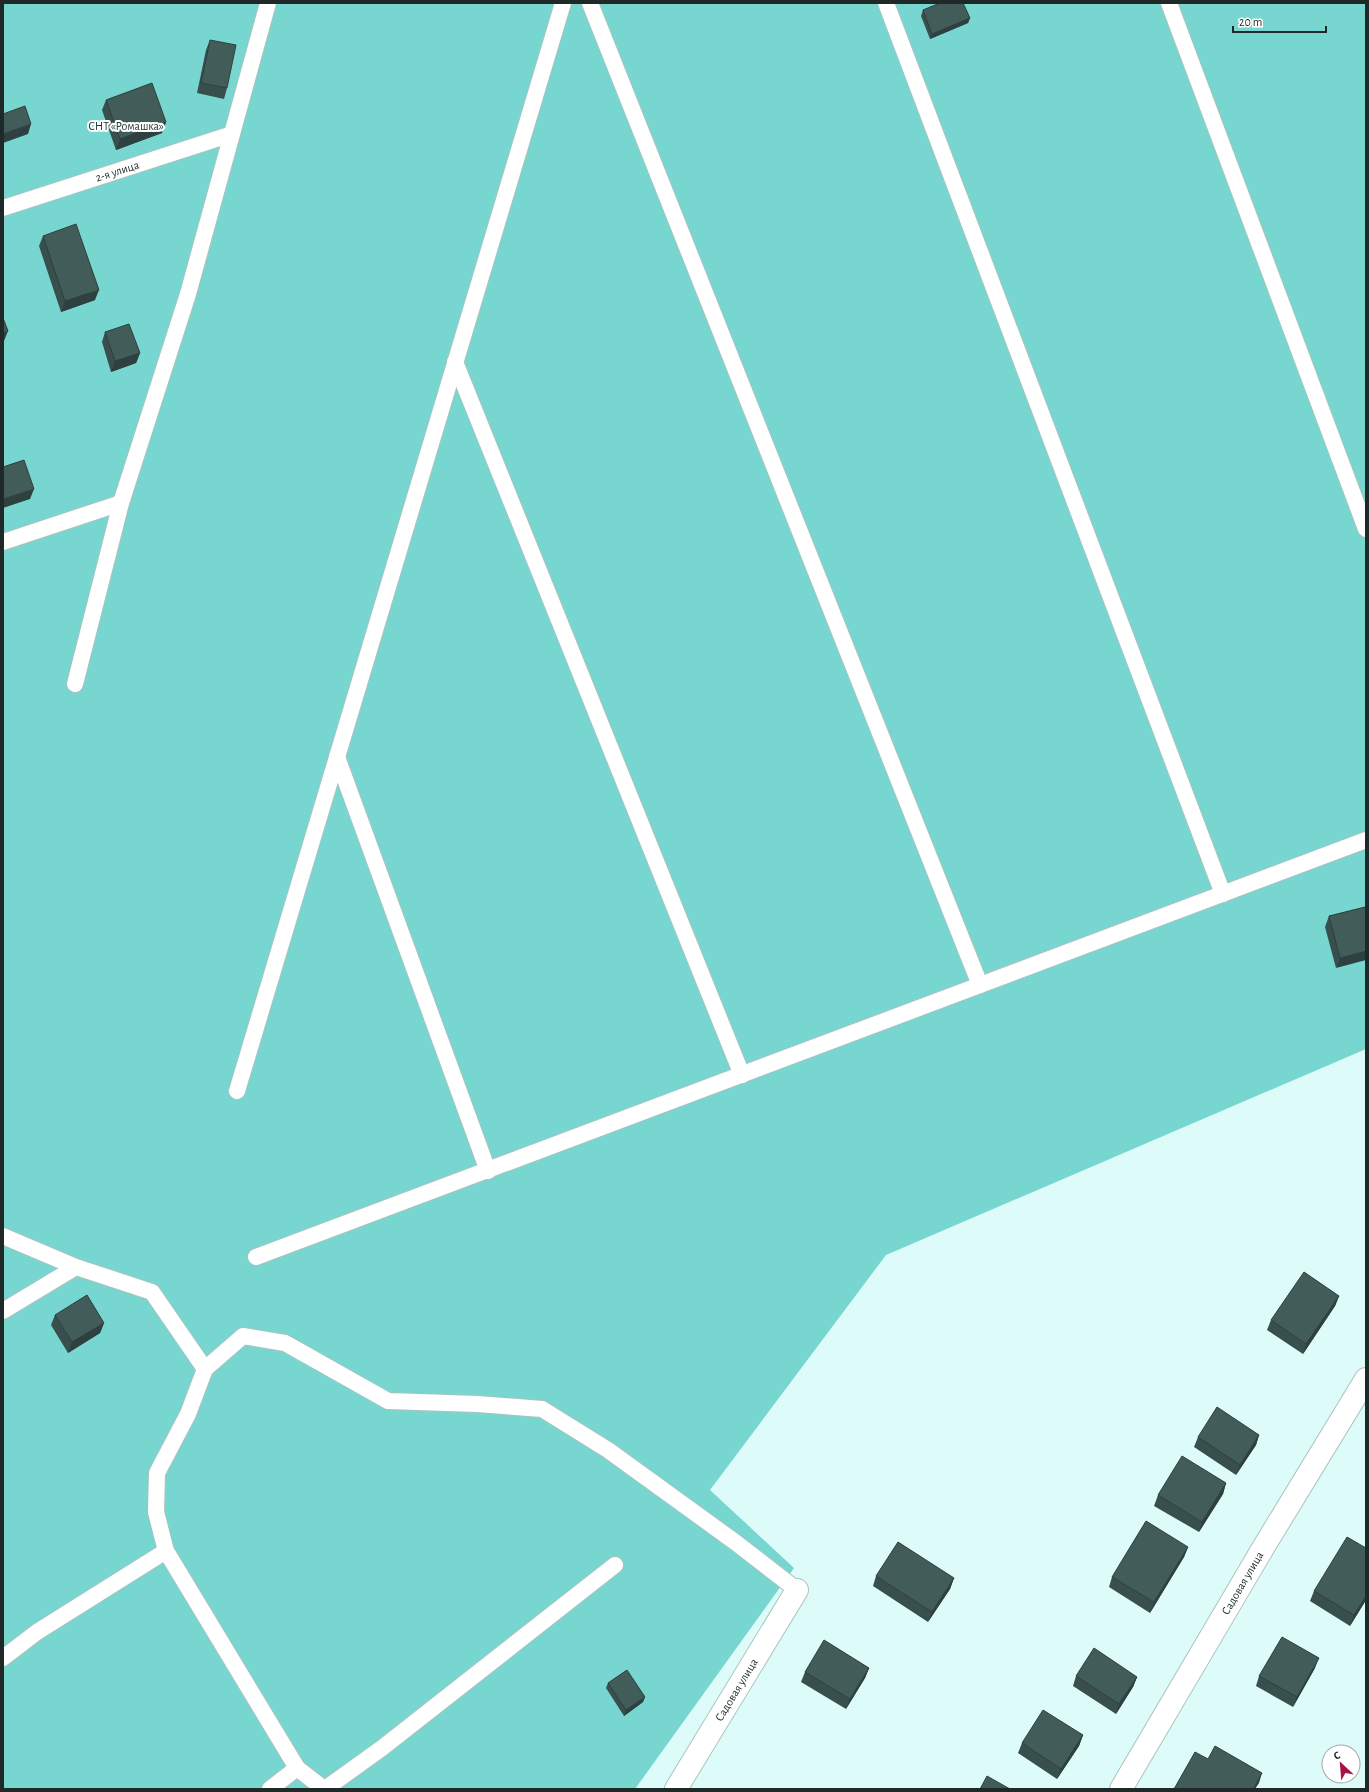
<svg xmlns="http://www.w3.org/2000/svg" width="1369" height="1792" font-family="'Alegreya Sans',sans-serif">
	<rect width="100%" height="100%" fill="#ddfbf8"/>
	<!-- green -->
	<path fill="#77d6cf" d="M3,3H1366V1049L886,1255L710,1490L794,1568L635,1789H3Z"/>
	<g fill="none" stroke-linecap="round" stroke-linejoin="round">
		<!-- lane casing -->
		<g stroke="#a8c4c1" stroke-width="18">
			<g id="lane">
				<path d="M590,3L980,985"/>
				<path d="M886,3L1223,894"/>
				<path d="M1169,3L1366,529"/>
				<path id="s1" d="M3,208L232,134"/>
				<path d="M455,362L742,1075"/>
				<path d="M3,542L121,503"/>
				<path d="M75,684L121,503L188,294L268,3"/>
				<path d="M337,757L488,1171"/>
				<path d="M237,1091L563,3"/>
				<path d="M3,1236L76,1267L152,1292L205,1369L243,1336L285,1343L388,1401L477,1404L542,1409L608,1450L735,1542L797,1590"/>
				<path d="M256,1257L1366,840"/>
				<path d="M3,1311L76,1267"/>
				<path d="M205,1369L188,1414L157,1473L156,1512L166,1551L297,1768L270,1789"/>
				<path d="M3,1658L37,1632L166,1551"/>
				<path d="M297,1768L324,1789"/>
				<path d="M325,1789L382,1748L615,1565"/>
			</g>
		</g>
		<!-- street casing -->
		<g stroke="#a8c4c1" stroke-width="24">
			<g id="street">
				<path id="s2" d="M676,1789L797,1590"/>
				<path id="s3" d="M1121,1789L1263,1548L1366,1379"/>
			</g>
		</g>
		<!-- lane -->
		<use href="#lane" stroke="#fff" stroke-width="16"/>
		<!-- street -->
		<use href="#street" stroke="#fff" stroke-width="22"/>
	</g>
	<!-- wall -->
	<path fill="#394f4d" d="M923,10L970,18L968,23L930,39L921,16Z
		M210,40L227,88L224,99L197,93L206,50Z
		M106,100L166,122L162,133L116,150L102,110Z
		M43,236L95,300L61,312L39,246Z
		M105,332L140,353L136,363L111,372L102,342Z
		M1365,907L1336,968L1325,927L1329,916Z
		M1339,1296L1335,1306L1303,1354L1267,1330L1271,1320Z
		M55,1315L104,1323L100,1333L68,1353L51,1325Z
		M1259,1435L1256,1445L1236,1475L1194,1447L1198,1437Z
		M1226,1483L1223,1494L1199,1532L1154,1506L1158,1495Z
		M1188,1547L1184,1557L1150,1613L1109,1587L1112,1577Z
		M876,1576L954,1578L950,1589L928,1622L873,1586Z
		M1314,1591L1366,1600L1350,1626L1310,1601Z
		M869,1668L865,1678L846,1709L801,1682L805,1672Z
		M1315,1668L1293,1707L1256,1686L1259,1676Z
		M1076,1676L1137,1677L1133,1687L1116,1714L1073,1686Z
		M608,1683L645,1697L643,1702L624,1716L606,1688Z
		M1083,1735L1079,1746L1057,1779L1018,1753L1022,1743Z"/>
	<!-- shaded-wall -->
	<path fill="#2e403f" d="M970,18L968,23L930,39L932,34Z
		M166,122L162,133L116,150L120,139Z
		M31,124L28,134L3,143V134Z
		M99,290L95,300L61,312L65,301Z
		M8,331L4,341L3,342V333Z
		M140,353L136,363L111,372L115,361Z
		M34,489L30,499L3,508V499Z
		M1366,951V960L1336,968L1340,958Z
		M1339,1296L1335,1306L1303,1354L1306,1344Z
		M104,1323L100,1333L68,1353L72,1342Z
		M1259,1435L1256,1445L1236,1475L1240,1465Z
		M1226,1483L1223,1494L1199,1532L1202,1522Z
		M1188,1547L1184,1557L1150,1613L1154,1602Z
		M954,1578L950,1589L928,1622L932,1612Z
		M1366,1596V1600L1350,1626L1354,1615Z
		M1319,1658L1315,1668L1293,1707L1297,1697Z
		M869,1668L865,1678L846,1709L850,1699Z
		M1137,1677L1133,1687L1116,1714L1119,1704Z
		M645,1697L643,1702L624,1716L626,1710Z
		M1083,1735L1079,1746L1057,1779L1061,1769Z
		M1262,1773L1259,1783L1255,1789H1253Z"/>
	<!-- building -->
	<path fill="#425c5a" stroke="#2e403f" d="M940,3H963L970,18L932,34L923,10Z
		M210,40L236,45L227,88L201,83Z
		M152,83L166,122L120,139L106,100Z
		M25,106L31,124L3,134V114Z
		M76,224L99,290L65,301L43,236Z
		M3,318L8,331L3,333Z
		M129,324L140,353L115,361L105,332Z
		M24,460L34,489L3,499V467Z
		M1365,907L1366,913V951L1340,958L1329,916Z
		M1304,1272L1339,1296L1306,1344L1271,1320Z
		M87,1295L104,1323L72,1342L55,1315Z
		M1217,1407L1259,1435L1240,1465L1198,1437Z
		M1182,1456L1226,1483L1202,1522L1158,1495Z
		M1146,1521L1188,1547L1154,1602L1112,1577Z
		M1347,1537L1366,1548V1596L1354,1615L1314,1591Z
		M898,1542L954,1578L932,1612L876,1576Z
		M1282,1637L1319,1658L1297,1697L1259,1676Z
		M824,1640L869,1668L850,1699L805,1672Z
		M1094,1648L1137,1677L1119,1704L1076,1676Z
		M627,1670L645,1697L626,1710L608,1683Z
		M1043,1710L1083,1735L1061,1769L1022,1743Z
		M1215,1746L1262,1773L1253,1789H1174L1195,1752L1208,1759Z
		M987,1776L1010,1789H980Z"/>
	<g text-anchor="middle" dominant-baseline="central" stroke-width="4" stroke-linejoin="round" paint-order="stroke">
		<!-- park labels -->
		<g font-size="12" fill="#1b3532" stroke="#fff">
			<text x="126" y="126">СНТ «Ромашка»</text>
		</g>
		<!-- street labels -->
		<g font-size="12" fill="#1e2928" stroke="#fff">
			<text stroke="none"><textPath href="#s1" startOffset="120">2-я улица</textPath></text>
			<text stroke="none"><textPath href="#s3" startOffset="239">Садовая улица</textPath></text>
			<text stroke="none"><textPath href="#s2" startOffset="116">Садовая улица</textPath></text>
		</g>
	</g>
	<!-- border -->
	<rect width="1369" height="1792" fill="none" stroke="#1e2928" stroke-width="8"/>
	<!-- north arrow -->
	<g transform="translate(1341 1764) rotate(334)"><circle r="19" fill="#ffffff" stroke="#a5a9a9"/>
	<path d="M0-3L7 15L0 10L-7 15Z" fill="#a81347"/>
	<text y="-6" font-size="11" font-weight="bold" text-anchor="middle" fill="#1e2928">С</text>
	</g>
	<!-- scale -->
	<path d="M1233 26v6h93v-6" fill="none" stroke="#1e2928" stroke-width="2"/>
	<text x="1239" y="26" font-size="12" fill="#1e2928" stroke="#ffffff" stroke-width="3" paint-order="stroke">20 m</text>
</svg>
